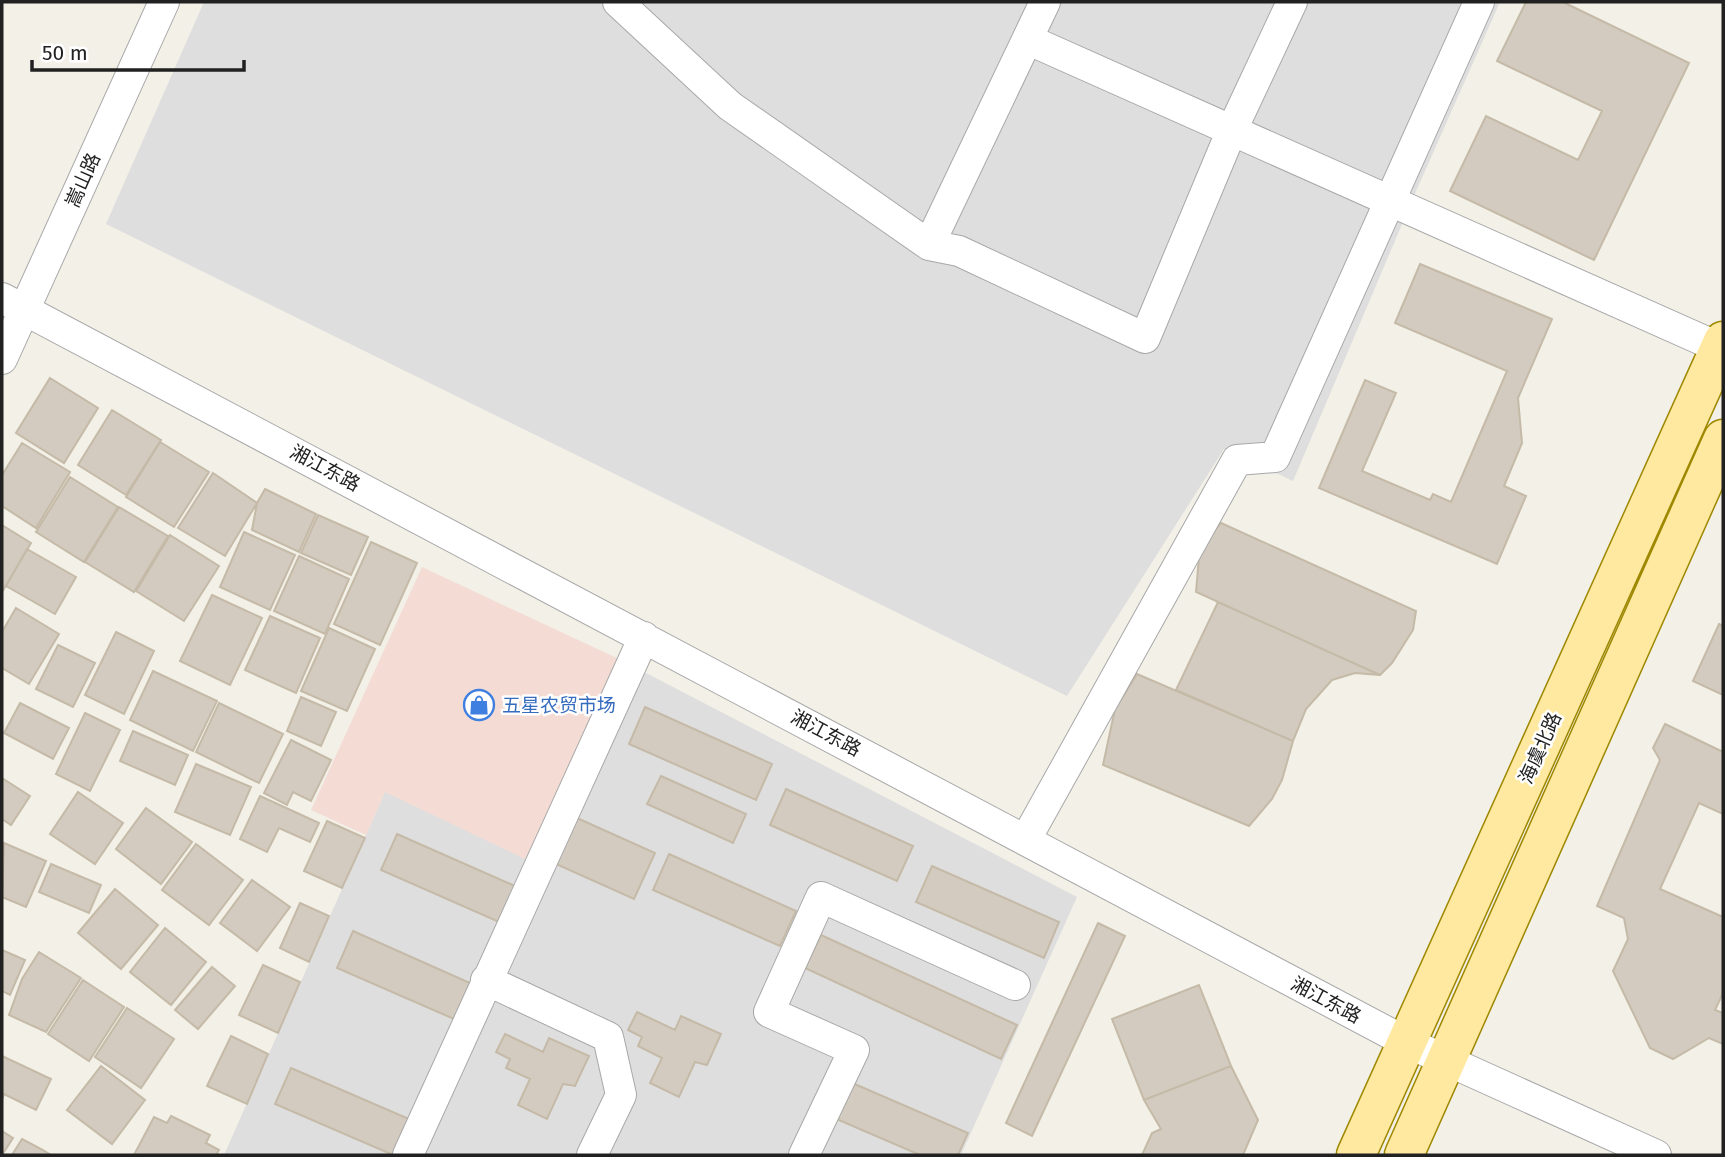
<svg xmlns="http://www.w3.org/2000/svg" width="1725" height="1157" font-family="'Fira Sans','Noto Sans SC',sans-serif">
	<rect width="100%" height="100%" fill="#f2f0e7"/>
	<!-- residential -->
	<path fill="#dfdede" d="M204,2H1500L1417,189L1293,481L1224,449L1067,696L106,224Z
		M621,660L1077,897L961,1155H224L385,792Z"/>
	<!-- commercial -->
	<path fill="#f4dcd5" d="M422,567L621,660L525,859L385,792L366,835L311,810Z"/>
	<!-- building -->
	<path fill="#d3cbbf" stroke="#c5baa7" stroke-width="2" d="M1526,2H1563L1689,63L1594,260L1450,191L1486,116L1578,160L1602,111L1497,61Z
		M1420,264L1552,319L1518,398L1522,443L1504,486L1526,496L1497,564L1319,488L1365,380L1396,393L1362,471L1430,500L1433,494L1451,502L1507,371L1395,323Z
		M50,378L98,408L64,463L16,433Z
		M112,410L161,440L126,495L78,465Z
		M160,442L209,472L174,527L126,497Z
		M22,443L70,472L36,528L2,506V475Z
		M213,473L257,503L225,556L178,528Z
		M70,477L118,507L84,562L36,532Z
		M265,489L316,514L299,552L252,530L257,503Z
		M119,507L168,536L134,592L85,562Z
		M318,515L368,537L351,575L301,553Z
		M1221,523L1416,611L1413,630L1392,663L1380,675L1196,592L1199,557L1208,538Z
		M2,525L31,543L2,592Z
		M244,532L295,555L270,610L220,587Z
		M170,535L219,566L184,621L136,591Z
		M371,542L417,563L380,645L334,624Z
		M27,549L76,577L55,614L6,586Z
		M299,556L349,579L325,634L274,611Z
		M212,595L262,618L230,685L180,661Z
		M1218,602L1380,675L1355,673L1332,680L1306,709L1293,741L1176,690Z
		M16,608L59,634L29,684L2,668V632Z
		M270,616L320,638L296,693L245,670Z
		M1719,624L1723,626V695L1693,681Z
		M329,628L375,649L347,711L301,691Z
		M116,632L154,651L124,714L85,695Z
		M58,645L95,663L73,707L36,689Z
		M153,671L217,701L193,751L130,720Z
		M1137,674L1293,741L1282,780L1272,799L1249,826L1103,765L1115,709Z
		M301,697L336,712L321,746L287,731Z
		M20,703L69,728L53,759L4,733Z
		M219,703L283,734L259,783L196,752Z
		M645,707L772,764L756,800L629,744Z
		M85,713L120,730L90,791L56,774Z
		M1665,724L1723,752V814L1699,803L1660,889L1723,917V993L1715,1010L1723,1013V1044L1709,1038L1673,1059L1650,1048L1613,971L1628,939L1624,918L1597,906L1660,760L1653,748Z
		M133,731L188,755L175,785L120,761Z
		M291,740L331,760L311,801L293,792L287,805L264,793Z
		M196,764L251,787L230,835L175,812Z
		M661,776L746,814L733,843L647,804Z
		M2,778L30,796L11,825L2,819Z
		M786,789L913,846L897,881L770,825Z
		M78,792L123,823L95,864L50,834Z
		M260,796L319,823L310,842L279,828L267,852L240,839Z
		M146,808L192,842L161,884L116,849Z
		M577,818L655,853L634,899L556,864Z
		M327,821L365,838L342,888L304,871Z
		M397,834L515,886L499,922L381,870Z
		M4,843L46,861L26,907L2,897Z
		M196,844L243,880L209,925L162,890Z
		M669,854L796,911L780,946L653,890Z
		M51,864L101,885L89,913L39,892Z
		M932,866L1059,922L1044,958L916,902Z
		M252,880L290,907L257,951L220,923Z
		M115,889L158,925L121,969L78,933Z
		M300,903L329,916L309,962L280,948Z
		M1098,923L1125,936L1032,1136L1006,1123Z
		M165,928L206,962L171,1005L130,972Z
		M353,931L470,983L454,1019L337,968Z
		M821,935L1017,1025L1001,1059L805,968Z
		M2,950L25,960L10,995L2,991Z
		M39,952L81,978L46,1032L9,1015L22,979Z
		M263,965L300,982L278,1033L239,1015Z
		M212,967L235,986L198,1029L175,1010Z
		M83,980L124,1007L89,1061L48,1034Z
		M1199,985L1231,1066L1144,1100L1112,1019Z
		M127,1008L174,1039L141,1088L95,1057Z
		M637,1012L675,1030L681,1016L721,1034L707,1065L695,1062L679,1097L650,1083L662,1058L638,1046L642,1037L628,1030Z
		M505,1034L543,1052L549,1038L589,1056L575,1086L563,1084L547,1119L518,1105L530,1079L506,1068L510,1059L496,1052Z
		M231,1036L268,1054L247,1104L207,1086Z
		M2,1056L51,1079L36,1110L4,1094L2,1100Z
		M101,1066L145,1100L112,1144L67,1110Z
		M1231,1066L1258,1120L1243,1155H1142L1152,1133L1161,1129L1144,1100Z
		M291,1068L409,1119L393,1155L275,1104Z
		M850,1082L968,1133L958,1155H920L834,1118Z
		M171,1116L210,1135L206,1143L219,1150L216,1155H134L154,1117L167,1123Z
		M2,1131L13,1138L2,1155Z
		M22,1139L43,1150L51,1155H12Z"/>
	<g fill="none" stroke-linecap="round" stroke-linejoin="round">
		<!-- minor casing -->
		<g stroke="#a8a8a8" stroke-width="32">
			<path id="minor" d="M618,2L730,106L929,245L959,251L1145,338L1231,132L1292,2
				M1029,40L1720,348
				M929,245L1045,2
				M2,298L1408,1043L1656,1155
				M2,359L164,2
				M1026,839L1237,460L1275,457L1479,2
				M486,980L608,1037L621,1095L592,1155
				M408,1155L644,637
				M804,1155L854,1050L769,1012L821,897L1015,985"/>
		</g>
		<!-- major casing -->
		<g stroke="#9e8800" stroke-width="41">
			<path id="major" d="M1356,1155L1723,341
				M1404,1155L1723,439"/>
		</g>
		<!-- minor -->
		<use href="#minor" stroke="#fff" stroke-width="30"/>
		<!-- major -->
		<use href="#major" stroke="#ffe89f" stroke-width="38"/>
	</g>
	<!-- icons -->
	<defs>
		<g id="shop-ring" transform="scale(1.575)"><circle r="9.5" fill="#fff" stroke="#3f7fe0" stroke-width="1.5"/><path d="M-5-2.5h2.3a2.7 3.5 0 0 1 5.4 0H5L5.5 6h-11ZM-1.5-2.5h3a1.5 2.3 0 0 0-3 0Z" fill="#3f7fe0"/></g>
	</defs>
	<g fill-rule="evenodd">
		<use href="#shop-ring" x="479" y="705"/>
	</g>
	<g text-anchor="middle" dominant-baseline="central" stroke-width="5" stroke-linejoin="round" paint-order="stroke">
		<!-- street labels -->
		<g font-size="19" fill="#212121" stroke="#fff">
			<text transform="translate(83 180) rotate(-66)">嵩山路</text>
			<text transform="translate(325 468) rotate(28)">湘江东路</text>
			<text transform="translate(826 733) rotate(28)">湘江东路</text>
			<text transform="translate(1540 748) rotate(-66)">海虞北路</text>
			<text transform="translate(1326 1000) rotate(28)">湘江东路</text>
		</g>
		<!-- shop labels -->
		<g font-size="19" fill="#366cbe" stroke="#fff" text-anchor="start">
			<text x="502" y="705">五星农贸市场</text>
		</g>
	</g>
	<!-- border -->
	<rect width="1725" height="1157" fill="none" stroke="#212121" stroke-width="7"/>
	<!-- scale -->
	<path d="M32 60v10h212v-10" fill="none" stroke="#212121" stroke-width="3.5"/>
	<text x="42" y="60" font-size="21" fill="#212121" stroke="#ffffff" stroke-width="5" paint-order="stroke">50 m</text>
</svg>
